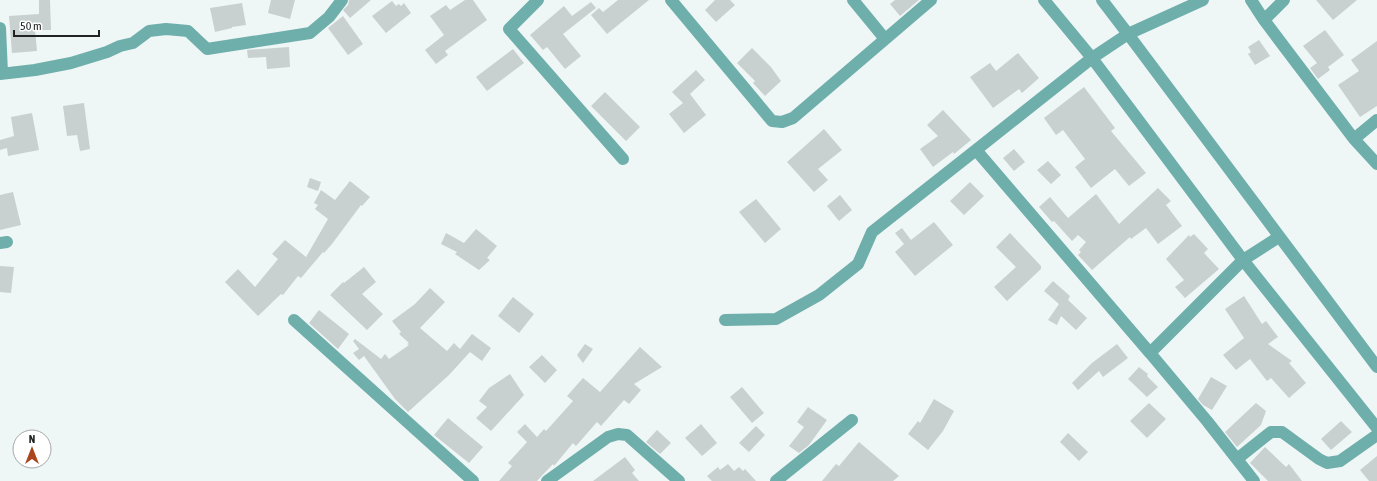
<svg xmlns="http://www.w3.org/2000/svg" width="1377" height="481" font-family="'Asap Condensed',sans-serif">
	<rect width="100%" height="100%" fill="#eff6f6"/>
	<!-- building -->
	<path fill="#c9d0d0" d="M39,0H50L51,30H35L37,51L12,53L9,16L39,14Z
		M271,0H295L290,19L268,13Z
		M349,0H371L350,18L343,10L348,5Z
		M465,0H473L487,20L445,51L448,55L436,64L425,50L444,35L430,16L446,5L450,10Z
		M618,0H649L607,34L591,15L599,8L603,12Z
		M715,0H730L735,5L716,22L705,10Z
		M895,0H919L900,16L890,4Z
		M1316,0H1357L1333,20Z
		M392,1L396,6L399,4L401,6L404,3L411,13L386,33L372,16Z
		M591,2L596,8L563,34L581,56L565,69L547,47L543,50L530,35L564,6L572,16Z
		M242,3L246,25L232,27V28L215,32L210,8Z
		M343,16L363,44L348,55L328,28Z
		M1325,30L1344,55L1328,67L1330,70L1318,79L1310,68L1317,63L1303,46Z
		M1259,40L1270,56L1255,65L1248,54L1251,52L1248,47Z
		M1377,41V106L1360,117L1338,85L1359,71L1351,60Z
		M289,47L290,67L267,69L266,57L248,58L247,50Z
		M752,48L771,67L781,81L765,96L753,83L755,81L737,63Z
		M513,49L524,63L487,91L476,77Z
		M1018,53L1039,78L1022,93L1019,89L993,108L970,77L990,63L996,71Z
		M696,70L705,80L690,94L706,115L684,133L669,114L683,103L672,92Z
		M1084,87L1115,128L1111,131L1146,173L1129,186L1115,169L1091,188L1075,167L1085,159L1063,130L1056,135L1044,118Z
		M605,92L640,127L626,141L591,106Z
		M84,103L90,149L80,151L77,135L67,136L63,106Z
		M943,110L971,140L954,154L953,152L933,167L920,149L938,136L927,125Z
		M32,113L39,150L8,156L7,148L0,150V140L14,136L11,117Z
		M824,129L842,150L818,169L828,180L814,192L787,162Z
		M1014,149L1025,162L1014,171L1003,158Z
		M1048,161L1061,175L1051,184L1037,170Z
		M310,178L321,182L318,191L307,187Z
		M350,181L370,197L362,206L361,205L332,244L324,253L323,252L301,278L298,276L283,295L281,294L258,316L225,282L238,269L255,287L278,259L272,254L285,240L306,257L328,219L315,209L318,205L314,203L321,190L335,200Z
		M970,182L984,196L964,215L950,201Z
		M1158,188L1171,201L1166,205L1182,226L1158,244L1146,228L1131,239L1130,237L1092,270L1078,255L1081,252L1079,250L1086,242L1078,235L1072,241L1054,221L1052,222L1039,207L1050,197L1068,218L1096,194L1119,224Z
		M13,192L21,225L0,230V195Z
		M840,195L852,210L839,221L827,206Z
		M756,199L781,229L765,243L739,212Z
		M934,222L953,245L915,276L895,252L904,244L895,233L902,228L911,240Z
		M476,229L497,246L487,258L490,260L479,270L455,254L457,252L441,244L446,233L464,243Z
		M1010,233L1041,266V269L1007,301L994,287L1016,267L996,247Z
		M1194,234L1208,249L1204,253L1219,269L1185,298L1175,287L1184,280L1166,259L1189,235L1190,237Z
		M0,266L14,267L11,293L0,292Z
		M364,267L376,282L362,294L383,314L367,330L330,295L343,282L344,283Z
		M1053,281L1070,296L1068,300L1087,318L1076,330L1061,316L1057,325L1048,320L1059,304L1044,291Z
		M430,288L445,302L420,328L447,351L454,343L460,349L472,334L491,348L482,361L470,352L449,375L408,412L395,399L364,356L359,360L353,353L359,349L353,341L355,339L381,359L385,354L389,359L409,345L407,344L409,343L399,334L401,332L392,321L415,304Z
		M1244,296L1262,324L1266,321L1278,337L1268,344L1292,361L1289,363L1306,383L1289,398L1271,378L1267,381L1250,359L1236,370L1223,355L1244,338L1225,309Z
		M513,297L534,314L519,333L498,316Z
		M319,310L349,334L338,349L309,323Z
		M585,344L593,349L583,363L577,355Z
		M1117,344L1128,358L1103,377L1099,371L1078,390L1072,383L1092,363Z
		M640,347L662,367L634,384L641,390L629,404L624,400L601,426L597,422L576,446L573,443L554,466L553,464L537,481H499L512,466L508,463L527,442L517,432L525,424L537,437L544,429L546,431L573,401L567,396L583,378L600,392Z
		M542,355L557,370L545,383L529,367Z
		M1139,367L1148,374L1147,376L1158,387L1147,397L1128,379Z
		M510,374L524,395L491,431L476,418L487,407L479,401L489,388Z
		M1211,377L1227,386L1212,410L1203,405L1198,399Z
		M742,387L764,413L752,423L730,397Z
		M934,399L954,411L943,431L928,450L908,434L918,421L920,423Z
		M1149,403L1166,419L1147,438L1130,421Z
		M1256,403L1266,411L1261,425L1237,447L1225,432Z
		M808,407L827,420L809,445L799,453L789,446L804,427L797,422Z
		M448,418L483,447L469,463L434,435Z
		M1341,421L1352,432L1331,450L1321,439Z
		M701,424L717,443L702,456L685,438Z
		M756,426L765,435L749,452L739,443Z
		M657,430L671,443L660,454L646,442Z
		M1068,433L1088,452L1079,461L1060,442Z
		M859,442L899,476L893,481H822L836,464L839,466Z
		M1265,447L1286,467L1289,464L1302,481H1268L1250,463Z
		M1377,456V481H1369L1360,470Z
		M625,457L635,470L632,473L639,481H593Z
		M728,464L734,471L739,467L743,471L745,469L756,481H712L707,476L718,467L720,470Z"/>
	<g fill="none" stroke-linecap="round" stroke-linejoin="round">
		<!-- street -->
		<path stroke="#6eafab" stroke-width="12" d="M538,0L509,29L623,159
			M671,0L772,121L782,122L793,118L931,0
			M853,0L885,39
			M1044,0L1092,58L1243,260L1150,353L976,150L1092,58L1128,34L1377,367
			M1102,0L1128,34L1203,0
			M1251,0L1264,20L1354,139L1377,164
			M1264,20L1284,0
			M0,28L2,73
			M0,74L35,70L71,63L107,52L120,46L133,43L149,31L166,29L188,31L207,49L310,33L329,17L342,0
			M1354,139L1377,120
			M1279,237L1243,260L1377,428
			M0,243L7,242
			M294,320L473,481
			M725,320L776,319L819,295L858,264L872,232L976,150
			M1150,353L1207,421L1254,481
			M1237,459L1271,432H1282L1319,459L1327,463L1340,461L1377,435
			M547,481L608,437L618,434L627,435L679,481
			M776,481L852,420"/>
	</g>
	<!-- north arrow -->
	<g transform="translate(32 449)"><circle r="19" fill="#ffffff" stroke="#a6a7a7"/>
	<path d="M0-3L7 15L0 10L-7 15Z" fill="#ab451d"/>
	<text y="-6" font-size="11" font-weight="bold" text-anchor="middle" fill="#212323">N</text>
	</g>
	<!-- scale -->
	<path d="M14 30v6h85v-6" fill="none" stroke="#212323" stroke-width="2"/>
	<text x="20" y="30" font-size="12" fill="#212323" stroke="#ffffff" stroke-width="3" paint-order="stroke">50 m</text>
</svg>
